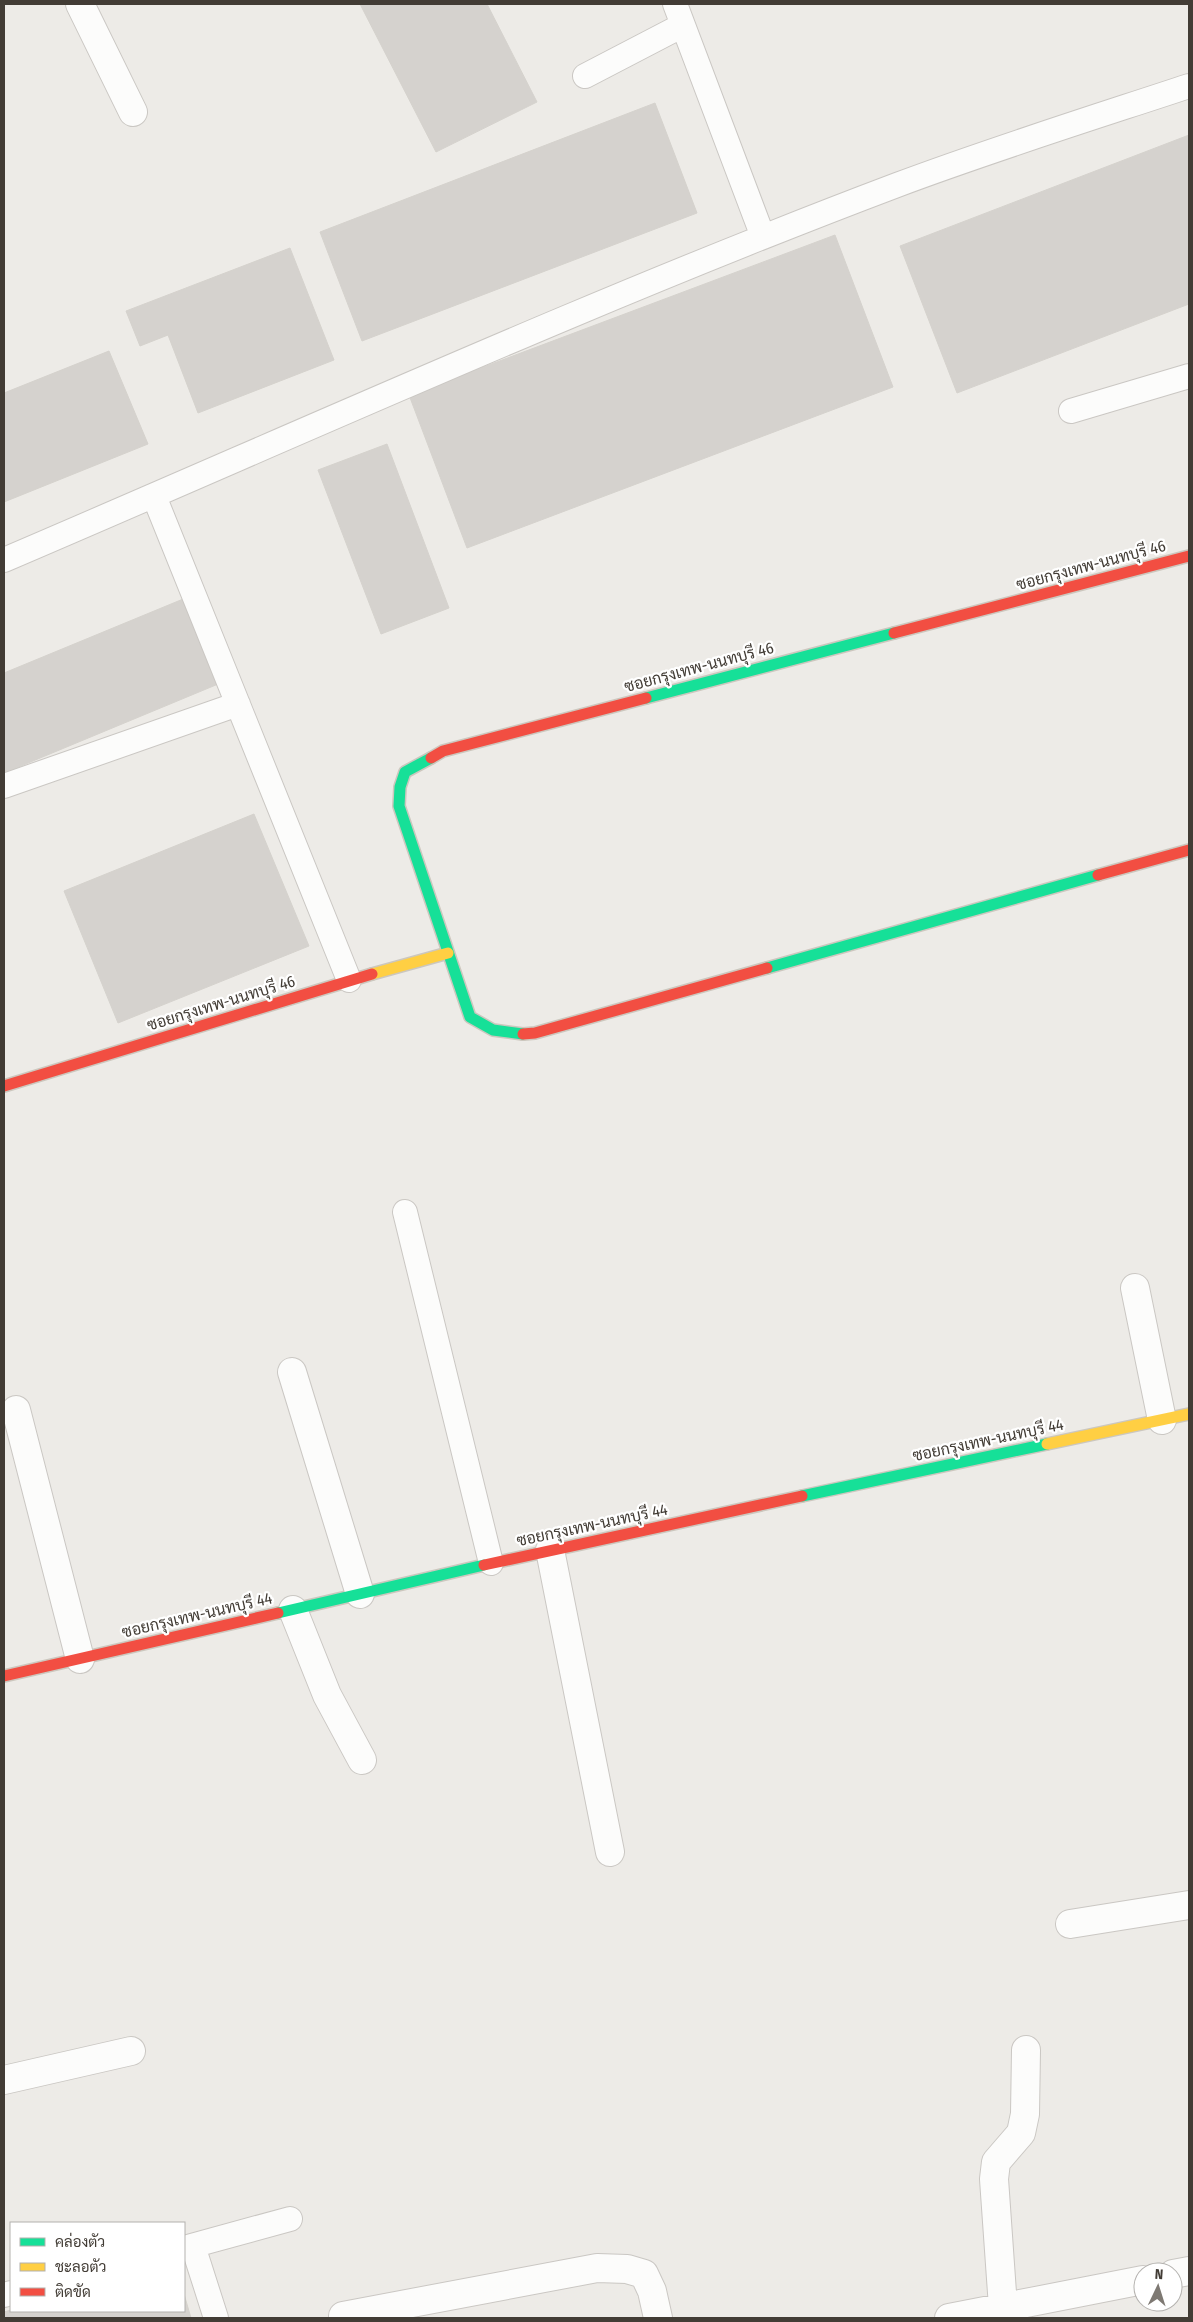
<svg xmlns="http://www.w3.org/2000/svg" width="1193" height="2322" font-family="'Fira Sans Condensed',Sarabun,sans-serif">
	<rect width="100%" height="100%" fill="#edebe7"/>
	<!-- building -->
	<path fill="#d5d2ce" stroke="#d5d2cd" d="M360,4H487L537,102L436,152Z
		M655,103L697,213L362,341L320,232Z
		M1189,135V304L957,393L900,246Z
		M835,235L893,387L467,548L409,395Z
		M290,248L334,360L198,413L168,335L140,346L126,311Z
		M109,351L148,444L4,502V393Z
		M387,444L449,608L381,634L318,470Z
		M188,597L223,682L4,773V673Z
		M254,814L309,946L118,1023L64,891Z
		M184,2294L191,2318H4V2312L11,2310L184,2311Z"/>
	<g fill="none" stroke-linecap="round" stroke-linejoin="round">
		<!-- lane casing -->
		<g stroke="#cac7c3" stroke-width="26">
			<path id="lane" d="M675,4L763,237
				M585,76L683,25
				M1071,411L1189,376
				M154,496L349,980
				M4,560C301,433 595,299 897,185C993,149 1092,118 1189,86
				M4,786L238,704
				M405,1212L491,1563
				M193,2246L216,2318
				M184,2248L290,2219
				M4,2295L11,2293"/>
		</g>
		<!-- street casing -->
		<g stroke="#cac7c3" stroke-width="30">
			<path id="street" d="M80,4L133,112
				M1135,1288L1162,1420
				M292,1372L360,1594
				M16,1410L80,1659
				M550,1550L610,1852
				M293,1610L327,1695L362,1760
				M1070,1924L1189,1905
				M4,2080L131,2051
				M1173,2274L1189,2271
				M1003,2307L994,2179L996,2162L1021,2133L1025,2114L1026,2050
				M343,2316L597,2268L627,2269L644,2274L652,2291L658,2318
				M949,2318L1143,2280"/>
		</g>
		<!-- fast casing -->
		<g stroke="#ccc7be" stroke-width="14">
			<path id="fast" d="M646,698L894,633
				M431,758L405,772L400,787L399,806L470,1017L493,1030L523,1034
				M767,968L1098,875
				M802,1496L1047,1444
				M278,1613L484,1565"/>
		</g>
		<!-- slow casing -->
		<g stroke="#ccc7be" stroke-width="14">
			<path id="slow" d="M372,974L448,953
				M1047,1444L1189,1414"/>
		</g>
		<!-- jam casing -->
		<g stroke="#ccc7be" stroke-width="14">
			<path id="jam" d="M894,633L1189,556
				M431,758L443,751L646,698
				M1098,875L1189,850
				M523,1034L535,1033L767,968
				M4,1086L372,974
				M484,1565L802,1496
				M4,1676L278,1613"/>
		</g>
		<!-- lane -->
		<use href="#lane" stroke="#fcfcfb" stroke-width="24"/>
		<!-- street -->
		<use href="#street" stroke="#fcfcfb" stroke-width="28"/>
		<!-- fast -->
		<use href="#fast" stroke="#16e098" stroke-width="11"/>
		<!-- slow -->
		<use href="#slow" stroke="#ffcf43" stroke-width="11"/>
		<!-- jam -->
		<use href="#jam" stroke="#f24e42" stroke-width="11"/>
	</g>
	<g text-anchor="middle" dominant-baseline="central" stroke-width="4.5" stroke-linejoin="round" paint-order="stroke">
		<!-- street labels -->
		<g font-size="16" fill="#423c35" stroke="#fff">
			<text transform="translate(1091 565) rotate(-15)">ซอยกรุงเทพ-นนทบุรี 46</text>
			<text transform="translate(699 667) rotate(-15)">ซอยกรุงเทพ-นนทบุรี 46</text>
			<text transform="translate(221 1003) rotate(-17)">ซอยกรุงเทพ-นนทบุรี 46</text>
			<text transform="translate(988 1440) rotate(-12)">ซอยกรุงเทพ-นนทบุรี 44</text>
			<text transform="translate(592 1525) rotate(-12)">ซอยกรุงเทพ-นนทบุรี 44</text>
			<text transform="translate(197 1615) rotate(-13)">ซอยกรุงเทพ-นนทบุรี 44</text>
		</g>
	</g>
	<!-- border -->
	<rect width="1193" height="2322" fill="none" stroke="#423c35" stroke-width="10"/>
	<!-- legend -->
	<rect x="10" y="2222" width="175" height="90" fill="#ffffff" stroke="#b3b1ae"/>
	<rect x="20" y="2238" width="25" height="8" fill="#16e098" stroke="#b3b1ae"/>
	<text x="55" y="2247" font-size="15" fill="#423c35">คล่องตัว</text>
	<rect x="20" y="2263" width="25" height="8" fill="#ffcf43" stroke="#b3b1ae"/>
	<text x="55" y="2272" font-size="15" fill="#423c35">ชะลอตัว</text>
	<rect x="20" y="2288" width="25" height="8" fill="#f24e42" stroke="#b3b1ae"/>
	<text x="55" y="2297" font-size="15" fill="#423c35">ติดขัด</text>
	<!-- north arrow -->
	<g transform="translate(1158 2287) rotate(4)"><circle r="24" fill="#ffffff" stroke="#b3b1ae"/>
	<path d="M0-4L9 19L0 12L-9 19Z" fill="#7e7973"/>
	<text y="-8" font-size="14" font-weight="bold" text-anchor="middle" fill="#423c35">N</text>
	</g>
</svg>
